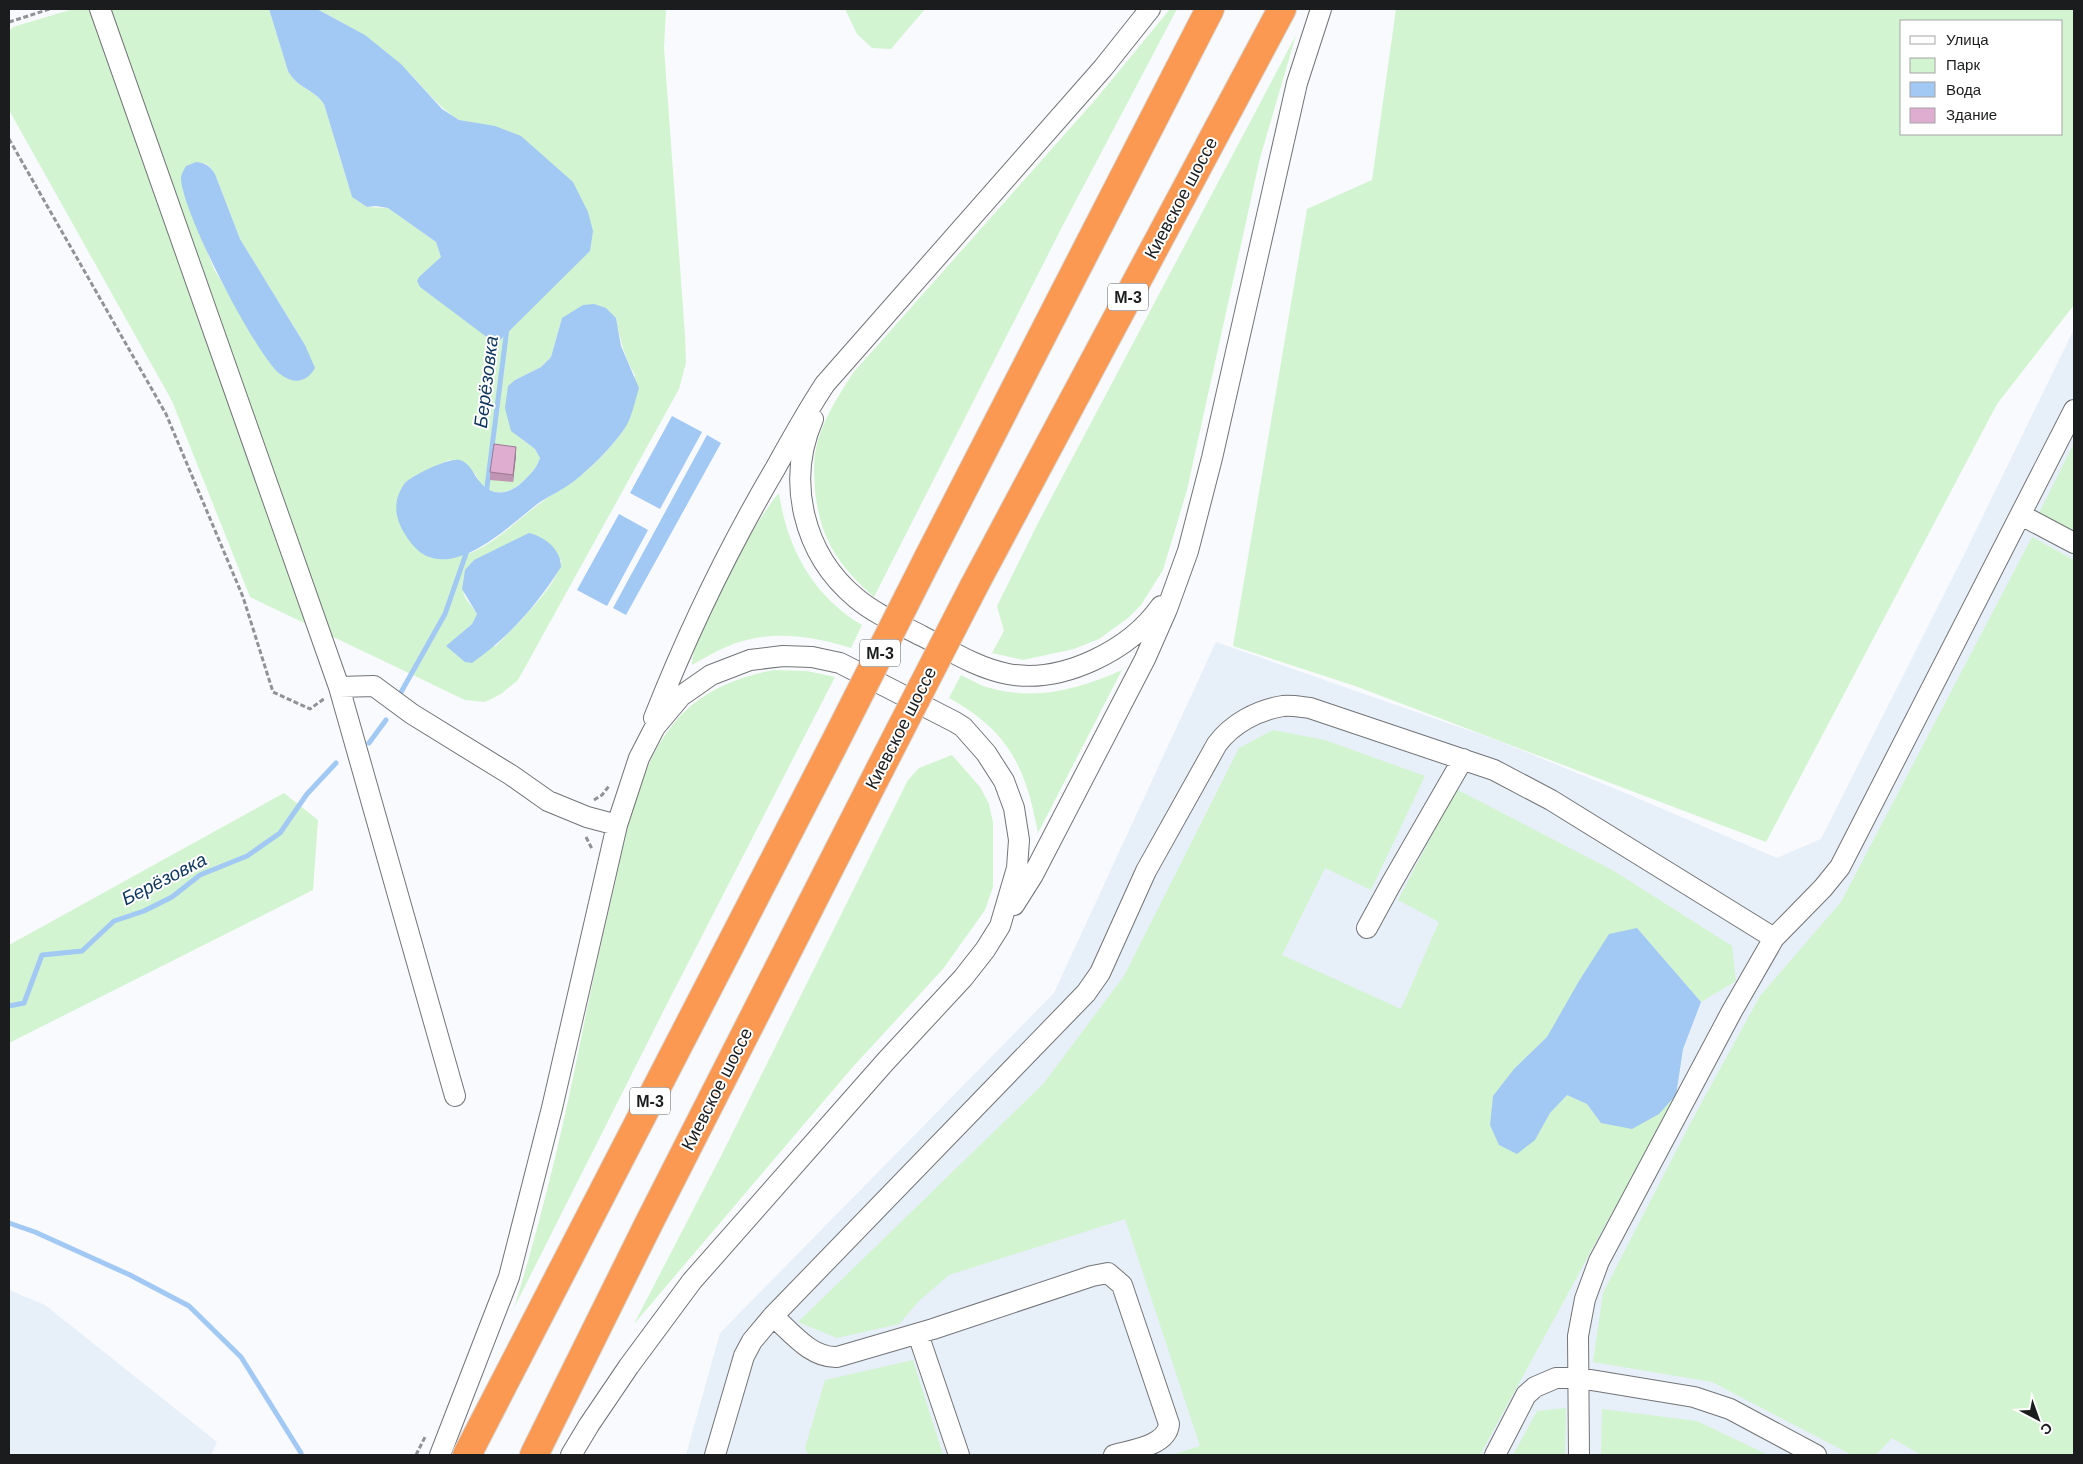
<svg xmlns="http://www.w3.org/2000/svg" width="2083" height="1464" font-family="Arial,sans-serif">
	<rect width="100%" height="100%" fill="#f8fafd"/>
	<!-- built -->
	<path fill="#e7eff8" d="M2074,329V1455H686L720,1333L1054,993L1216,642L1499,741L1623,792L1777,858L1821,839L1966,551Z
		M9,1290L45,1305L217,1442L211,1455H9Z"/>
	<!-- green -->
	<path fill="#d3f4d1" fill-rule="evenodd" d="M73,9H269L288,71C298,89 313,88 324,104L352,197L367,207L388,208L436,242L441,257L437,262L496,344L459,120C434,104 421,83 400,64C375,41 347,24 317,9H666L664,48L685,335L686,363L679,389L518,680L501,694L485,702L465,700L250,597L172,401L9,110V31L13,27ZM205,163L210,167L215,174L240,239L305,345L266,357L214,269L183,191ZM562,318H616C620,339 624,357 635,375C633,387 630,420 625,428C614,445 588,472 571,483C561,490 549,496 539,504C517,520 496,543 470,553C458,557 445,559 433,557L405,483L414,476L449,460C457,464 468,467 474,473C477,475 478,480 480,483C493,497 508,494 521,483C530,476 536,469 540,458L535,449L521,439L515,380L541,367L551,357ZM474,560H561C560,584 513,628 496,646H447L472,624L477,614C474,608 468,603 465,597C459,583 465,571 474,560Z
		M845,9H925L891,49L872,48L857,34Z
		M1170,9H1177L1063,225L874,597C838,565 820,539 815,490C814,476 813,462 816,448C822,421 838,396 853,373L1096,99Z
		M1396,9H2074V305L1997,404L1766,842L1355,686L1233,646L1307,209L1372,180ZM1902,21H2062V134H1902Z
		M1296,35L1260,158L1187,490L1163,570L1141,605L1128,618L1099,639L1074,649L1023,660L992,653L1004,631L997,606L1038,523Z
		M2074,443V532L2039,513Z
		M779,493C787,548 813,596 862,625L851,648C810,635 766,629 726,647C714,652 703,659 692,665C693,633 757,517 779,493Z
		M2032,537L2074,560V1455H1921L1892,1438L1876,1455H1852L1712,1382L1593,1362L1603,1293L1691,1122L1760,996L1841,902Z
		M773,670L807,671L835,677L667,1004L514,1308C539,1228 559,1146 576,1063C587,1009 598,955 611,901C625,844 633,779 668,731C693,695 732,678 773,670Z
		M1122,670L1038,833C1026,768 1009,731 949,698L961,675C970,679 980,686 990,688C1036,701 1080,689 1122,670Z
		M1273,730L1325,740L1425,776L1371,890L1325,868L1282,955L1401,1009L1439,922L1398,900L1456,789L1614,871L1732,946L1736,981L1701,1002L1637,928L1547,1037L1514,1069L1535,1140L1550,1113L1567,1095L1587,1104L1601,1123L1683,1049L1676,1095L1480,1455H1172L1200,1446L1125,1219L949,1275L919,1301L899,1324L837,1338L798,1322L1044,1083L1124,976L1239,748Z
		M952,755L980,787L989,804L993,823V887L985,910L943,969L851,1069L634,1324L720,1158L908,780L919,768Z
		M284,793L318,820L313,890L9,1043V945Z
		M913,1360L943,1455H808L805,1448L825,1380Z
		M1566,1408L1565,1455H1513L1537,1411Z
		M1602,1409L1697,1421L1768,1455H1601Z"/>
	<!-- water -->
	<path fill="#a2c8f4" d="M269,9H317L365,35L401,64L442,109L459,120L495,126L521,136L573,182L588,212L593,231L590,251L496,344L420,287L417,281L419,277L441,257L436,242L388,208L376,206L367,207L352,197L324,104C313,88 298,89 288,71Z
		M196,162C206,163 210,166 215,174L240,239L305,345L315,368C307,382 294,385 280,374C255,354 180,208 181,177C182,173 184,169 186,166Z
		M594,304L606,308L616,318L621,346L639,388C635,401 632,417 625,428C612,447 591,468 573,482C562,490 551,495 540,502C509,525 444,593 408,539C400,527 394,515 397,500C398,495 402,486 405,483C412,475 450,457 460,460C471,464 473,474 480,482C491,496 506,495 519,485C528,477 536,470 540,458L535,449L511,431L505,408L508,386L515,380L541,367L551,357L562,318L583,305Z
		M672,416L702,432L660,509L630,493Z
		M707,435L721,443L626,615L613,608Z
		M619,514L648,530L607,606L577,590Z
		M529,533C545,537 561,549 561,567C537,605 509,637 472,663L465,662L446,646L472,624L477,614L462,589L465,570L474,560Z
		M1637,928L1701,1002L1683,1049L1676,1095L1659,1114L1632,1129L1601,1123L1587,1104L1567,1095L1550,1113L1535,1140L1517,1154L1499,1145L1490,1125L1493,1096L1514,1069L1547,1037L1579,981L1609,934Z"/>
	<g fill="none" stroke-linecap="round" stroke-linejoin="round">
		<!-- stream -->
		<path stroke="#a2c8f4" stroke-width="5" d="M486,495L507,328
			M400,694L445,614L468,548
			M369,743L386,720
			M9,1006L24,1003L42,955L82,951L114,921L144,911L172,897L200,875L247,856L280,833L307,794L336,763
			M9,1223L35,1232L130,1275L189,1306L241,1357L301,1453"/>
		<!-- minor casing -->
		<g stroke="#727477" stroke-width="22">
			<path id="minor" d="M100,9L339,687L374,686L412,714L511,775L548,801L587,817L617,825
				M813,419C786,481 803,554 856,598C875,614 899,624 922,636C949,650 977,668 1008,674C1063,684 1130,650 1161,606
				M2021,515L2074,543
				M339,687L455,1096
				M654,718C688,632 728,549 775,469C791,440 807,411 825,384L1103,68L1150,9
				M1014,905L1033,875L1145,659L1167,609L1188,551L1212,458L1297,83L1321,9
				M1367,928L1391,884L1463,759
				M773,1316C792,1333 811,1358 837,1357L933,1329L1092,1276L1108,1273L1122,1285L1169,1424C1167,1446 1131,1450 1114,1455
				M918,1334L959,1455
				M440,1455L509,1277L552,1108L617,825L639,758L655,727L681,696L711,675L750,660L783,656L812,657L840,663L955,722L963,727L986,753L1004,781L1014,808L1019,840L1017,868L1000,926L985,950L963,978L886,1061L692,1281L629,1366L589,1425L571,1455
				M715,1455L744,1356L752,1341L773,1316L1086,993L1100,973L1146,871L1217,744C1232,724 1257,710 1283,706C1291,705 1301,707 1310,708L1494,770L1551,800L1774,938
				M1495,1455L1526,1395L1535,1387L1556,1378H1579L1694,1397L1730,1409L1816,1455
				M1579,1455L1578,1336L1585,1299L1599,1261L1732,1011L1774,938L1823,888L1840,867L2074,410"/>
		</g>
		<!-- highway casing -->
		<g stroke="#d6d6d6" stroke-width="30">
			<path id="highway" d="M927,560L1210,9
				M974,586L1282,9
				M467,1455L833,746
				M534,1455L649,1223L880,769"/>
		</g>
		<!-- path -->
		<path stroke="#919295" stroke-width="3" stroke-dasharray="5 2.5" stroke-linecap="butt" d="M9,22L50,9
			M9,139L166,414L243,597L273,692L310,709L325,698
			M594,800L602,795L609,786
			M586,837L592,849
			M416,1455L426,1435"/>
		<!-- minor -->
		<use href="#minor" stroke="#fff" stroke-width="20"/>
		<!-- highway -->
		<use href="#highway" stroke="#fb9852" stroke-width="28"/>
		<!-- highway-bridge casing -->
		<g stroke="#d6d6d6" stroke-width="30" stroke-linecap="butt">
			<path id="highway-bridge" d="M833,746L927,560
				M880,769L974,586"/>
		</g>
		<!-- highway-bridge -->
		<use href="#highway-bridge" stroke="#fb9852" stroke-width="28"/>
	</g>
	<!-- wall -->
	<path fill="#c095b3" d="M516,455L513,482L490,480V472Z"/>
	<!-- shaded-wall -->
	<path fill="#9c7992" d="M516,447V455L513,482V475Z"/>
	<!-- building -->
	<path fill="#dfadd0" stroke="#9c7992" d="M494,444L516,447L513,475L490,472Z"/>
	<g text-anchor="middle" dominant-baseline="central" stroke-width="4" stroke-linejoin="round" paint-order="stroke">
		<!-- shield labels -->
		<g fill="#fff" stroke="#5f6061" stroke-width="1">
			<rect x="1108" y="283.5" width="40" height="27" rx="4"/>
			<rect x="860" y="639.5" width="40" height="27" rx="4"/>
			<rect x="630" y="1087.5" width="40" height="27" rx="4"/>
		</g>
		<g font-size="16" font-weight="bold" fill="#1b1c1d">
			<text x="1128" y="297">М-3</text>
			<text x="880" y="653">М-3</text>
			<text x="650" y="1101">М-3</text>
		</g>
		<!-- street labels -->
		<g font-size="18" fill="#1b1c1d" stroke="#fff">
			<text transform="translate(1181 198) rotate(-62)">Киевское шоссе</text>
			<text transform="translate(901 728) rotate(-63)">Киевское шоссе</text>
			<text transform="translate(717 1089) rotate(-63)">Киевское шоссе</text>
		</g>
		<!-- water labels -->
		<g font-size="19" font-style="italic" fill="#0e365e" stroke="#fff">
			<text transform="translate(486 382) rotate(-83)">Берёзовка</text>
			<text transform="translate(164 879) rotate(-27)">Берёзовка</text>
		</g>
	</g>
	<!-- border -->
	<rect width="2083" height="1464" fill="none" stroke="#1b1c1d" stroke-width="20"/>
	<!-- legend -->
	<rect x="1900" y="20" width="162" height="115" fill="#ffffff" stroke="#a4a4a5"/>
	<rect x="1910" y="36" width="25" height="8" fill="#ffffff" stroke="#a4a4a5"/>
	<text x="1946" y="45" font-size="15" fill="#1b1c1d">Улица</text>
	<rect x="1910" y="58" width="25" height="15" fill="#d3f4d1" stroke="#a4a4a5"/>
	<text x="1946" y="70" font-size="15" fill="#1b1c1d">Парк</text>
	<rect x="1910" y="82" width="25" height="15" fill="#a2c8f4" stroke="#a4a4a5"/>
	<text x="1946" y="95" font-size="15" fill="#1b1c1d">Вода</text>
	<rect x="1910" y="108" width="25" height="15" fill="#dfadd0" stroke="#a4a4a5"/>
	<text x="1946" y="120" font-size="15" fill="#1b1c1d">Здание</text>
	<!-- north arrow -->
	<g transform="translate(2038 1419) rotate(139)" stroke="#ffffff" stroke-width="4" paint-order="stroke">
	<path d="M0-4L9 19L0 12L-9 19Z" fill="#1b1c1d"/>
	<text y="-8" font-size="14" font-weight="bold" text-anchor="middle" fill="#1b1c1d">С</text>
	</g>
</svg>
